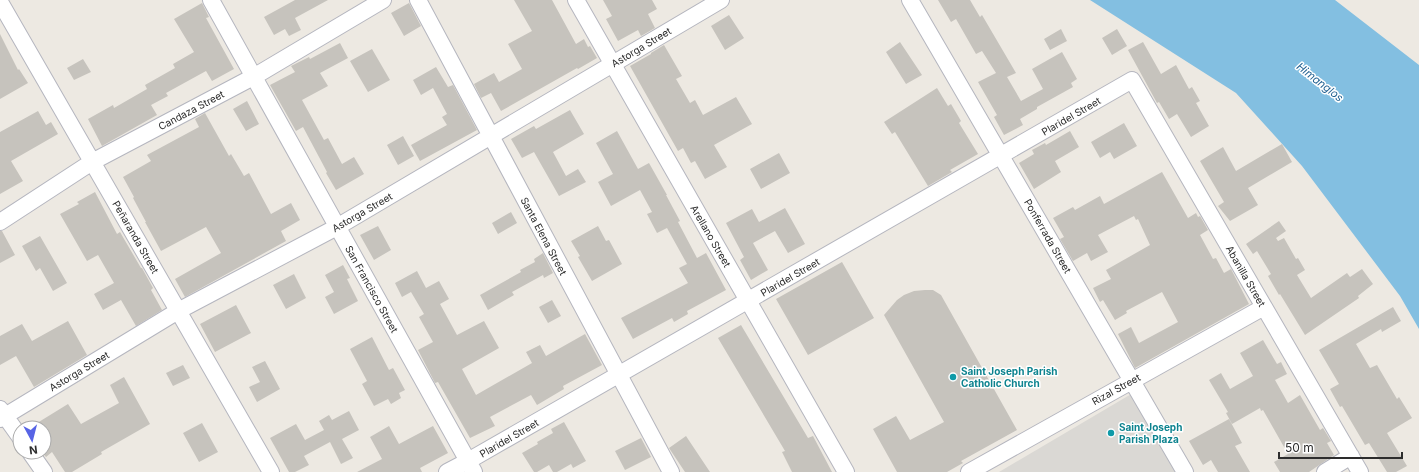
<svg xmlns="http://www.w3.org/2000/svg" width="1419" height="472" font-family="Inter,sans-serif">
	<rect width="100%" height="100%" fill="#ede9e2"/>
	<!-- plaza -->
	<path fill="#dad8d4" d="M1133,393L1179,472H999Z"/>
	<!-- water -->
	<path fill="#83bfe1" d="M1090,0H1335L1419,65V329L1400,296L1302,166L1236,93Z"/>
	<!-- building -->
	<path fill="#c6c3bd" d="M295,0H328L295,18L301,30L289,36L285,29L274,35L264,17Z
		M514,0H552L576,44L584,39L588,47L590,46L597,58L578,69L577,68L501,111L491,93L481,98L474,84L494,73L499,82L522,69L508,44L532,31Z
		M603,0H652L657,9L648,14L655,28L641,36L638,30L618,41L606,19L612,16Z
		M938,0H970L980,17L982,15L1016,73L1007,77L1021,101L1043,89L1032,69L1062,52L1077,79L1071,83L1073,87L1037,107V109L1020,119L1023,125L1004,135L994,117L997,115L978,82L996,73L982,51L976,54L956,19L951,22Z
		M202,3L209,17L206,18L234,69L212,81L206,71L166,93L168,96L151,105L157,115L102,146L88,119L113,105L114,108L147,89L145,85L175,68L173,64L194,52L174,19Z
		M409,3L421,26L404,36L391,13Z
		M729,15L744,38L725,50L711,26Z
		M1061,29L1067,41L1050,50L1044,39Z
		M1117,29L1127,46L1112,55L1102,38Z
		M0,34L18,70L19,69L28,83L0,99Z
		M900,42L922,75L906,84L886,52Z
		M1143,42L1161,74L1176,65L1189,89L1192,87L1200,101L1196,103L1209,126L1191,137L1177,114L1169,119L1159,102L1157,103L1128,50Z
		M340,43L348,58L320,73L328,86L302,100L324,140L328,138L342,164L354,157L364,174L336,190L326,173L327,172L303,127L296,131L270,85L295,72L291,66L309,57L310,59Z
		M664,45L682,76L676,79L690,103L695,100L703,115L736,97L752,124L714,145L727,167L705,179L695,161L691,163L683,148L678,151L630,66L651,54V53Z
		M372,49L390,80L368,92L350,61Z
		M83,59L91,72L74,80L67,68Z
		M436,67L448,87L453,85L477,130L420,161L411,145L447,125L442,117L447,114L433,88L421,95L413,80Z
		M937,88L948,106L951,104L961,121L959,123L978,154L950,170L952,172L928,186L895,132L892,134L884,122Z
		M247,101L259,124L246,131L233,109Z
		M570,110L584,134L553,152L566,176L578,169L586,182L559,196L534,152L522,158L511,139L534,126L536,129Z
		M38,111L46,125L51,122L58,134L11,161L23,181L0,194V132Z
		M205,113L229,156L231,154L244,176L249,173L271,214L291,203L300,220L281,231L286,241L185,297L175,279L221,253L206,227L161,251L145,222H146L133,198L134,197L123,177L151,161L147,155L199,127L195,119Z
		M1124,123L1137,146L1114,159L1110,152L1100,158L1091,142Z
		M617,131L638,169L649,163L667,195H666L680,221L678,222L697,258L706,253L726,290L687,311L688,314L674,322L672,318L633,339L621,318L688,283L679,268L687,264L667,228L657,233L647,214L652,212L640,190L611,206L598,182L613,174L596,143Z
		M1070,131L1079,147L1055,161L1061,172L1034,189L1019,163L1034,154L1032,150L1045,143L1046,145Z
		M403,136L414,156L398,165L387,145Z
		M1282,144L1292,162L1248,188L1258,205L1230,221L1218,206L1224,202L1200,161L1223,147L1236,171Z
		M779,153L790,173L761,189L750,169Z
		M1162,172L1188,218L1196,213L1198,217L1200,216L1208,230L1200,235L1213,259L1216,258L1224,273L1231,269L1249,304L1135,368L1118,334L1131,327L1139,343L1178,322L1162,292L1126,311L1127,313L1115,320L1103,300L1100,302L1093,288L1111,279L1106,270L1150,245L1138,219L1136,220L1134,216L1098,235L1108,252L1091,261L1087,253L1073,261L1060,239L1064,237L1053,218L1073,207L1075,210L1100,196L1104,204Z
		M95,192L117,234L120,232L141,268H142L153,288L151,290L162,310L136,326L121,300L103,310L94,294L114,283L98,255L87,261L60,214L79,204L77,202Z
		M785,208L805,244L788,253L775,231L753,243L768,270L751,280L740,260L744,257L726,223L752,209L759,222Z
		M511,212L517,223L498,234L492,223Z
		M1279,221L1286,231L1276,238L1278,241L1284,238L1296,259L1298,258L1305,270L1297,275L1311,298L1347,273L1350,277L1362,269L1373,284L1358,296L1359,298L1305,335L1280,294L1279,295L1268,276L1271,274L1257,251L1253,254L1246,244Z
		M378,226L391,250L374,260L360,235Z
		M598,226L606,241L609,240L622,264L592,281L578,257L580,256L571,241Z
		M0,231H2L15,255L0,263Z
		M40,236L67,283L53,291L40,268L36,271L22,246Z
		M543,253L553,273L544,278L543,275L512,292L514,295L488,310L480,295L521,272L520,270L535,262L534,259Z
		M842,262L874,318L808,355L776,299Z
		M343,265L350,278L347,279L358,301L334,314L325,297L334,292L325,275Z
		M417,271L426,288L439,281L449,299L440,304L457,335L484,321L499,348L462,369L476,395L532,363L526,352L540,345L546,356L585,334L602,365L563,386L564,389L537,405L531,395L490,417L495,426L470,438L438,382L435,383L418,350L433,342L419,317L424,314L411,292L402,297L395,283Z
		M294,274L306,298L286,309L273,285Z
		M925,290H933L941,295L1017,430L961,461L963,463L947,472H897L873,429L896,416L910,440L944,422L884,315L897,300L904,295L914,291Z
		M552,300L561,316L548,323L539,307Z
		M236,305L251,333L215,352L200,324Z
		M1393,307L1401,321L1382,332L1381,329L1356,344L1370,368L1377,365L1397,399L1399,397L1412,418L1387,433L1407,466L1396,472H1387L1369,443L1365,445L1342,406L1340,407L1330,389L1339,384L1319,350Z
		M68,321L87,355L34,387L16,356L0,365V336L22,324L32,341Z
		M741,325L808,438L813,436L832,472H792L782,452L785,451L718,338Z
		M372,337L389,370L393,368L405,390L399,393L401,398L391,404L388,399L374,406L362,384L367,381L350,349Z
		M1263,340L1277,364L1281,362L1287,374L1275,380L1288,403L1300,395L1320,430L1323,428L1331,441L1327,443L1334,455L1309,472H1280L1274,462L1288,454L1263,410L1261,411L1260,408L1232,424L1226,413L1228,412L1209,380L1221,373L1230,389L1253,376L1240,353Z
		M265,361L280,389L257,402L249,387L260,382L252,367Z
		M183,365L190,378L173,386L166,373Z
		M124,377L150,424L101,452L102,454L72,472H65L52,452L46,457L42,452H44V428H29L68,404L81,424L119,403L110,385Z
		M349,411L359,430L342,439L353,458L341,464L330,442L304,456L309,465L295,472H289L270,438L296,424L305,440L324,430L319,421L329,415L332,420Z
		M1229,419L1242,443L1235,446L1250,472H1218L1211,460L1203,465L1189,441Z
		M564,422L586,461L573,468L571,464L557,472H553L549,465L537,472H534L522,453L538,444L537,442L553,433L551,429Z
		M202,423L218,452L199,462L183,433Z
		M389,426L399,444L433,426L448,453L420,468L422,472H357L382,459L370,437Z
		M686,436L710,472H685L669,448Z
		M641,438L651,457L625,470L615,451Z"/>
	<g fill="none" stroke-linecap="round" stroke-linejoin="round">
		<!-- minor casing -->
		<g stroke="#b5b6bf" stroke-width="18">
			<path id="minor" d="M211,0L474,472
				M418,0L671,472
				M576,0L846,472
				M910,0L1185,472
				M0,2L271,472
				M0,222L92,162L255,76L383,0
				M0,409L20,437
				M0,419L178,311L337,227L721,0
				M30,452L44,472
				M447,472L468,461L1132,80L1360,472
				M969,472L1264,307
				M1325,472L1351,456"/>
		</g>
		<!-- minor -->
		<use href="#minor" stroke="#fff" stroke-width="16"/>
	</g>
	<!-- markers -->
	<g fill="#0f9aa8" stroke="#fff" stroke-width="1.5">
		<circle cx="953" cy="377" r="4"/>
		<circle cx="1111" cy="433" r="4"/>
	</g>
	<g text-anchor="middle" dominant-baseline="central" stroke-width="3" stroke-linejoin="round" paint-order="stroke">
		<!-- street labels -->
		<g font-size="10" fill="#2d2d2d" stroke="#fff">
			<text transform="translate(641 47) rotate(-31)">Astorga Street</text>
			<text transform="translate(191 110) rotate(-28)">Candaza Street</text>
			<text transform="translate(1071 116) rotate(-30)">Plaridel Street</text>
			<text transform="translate(362 212) rotate(-30)">Astorga Street</text>
			<text transform="translate(544 236) rotate(62)">Santa Elena Street</text>
			<text transform="translate(711 236) rotate(60)">Arellano Street</text>
			<text transform="translate(1048 236) rotate(60)">Ponferrada Street</text>
			<text transform="translate(136 237) rotate(60)">Peñaranda Street</text>
			<text transform="translate(1246 276) rotate(60)">Abanilla Street</text>
			<text transform="translate(790 277) rotate(-30)">Plaridel Street</text>
			<text transform="translate(372 289) rotate(61)">San Francisco Street</text>
			<text transform="translate(79 371) rotate(-31)">Astorga Street</text>
			<text transform="translate(1116 389) rotate(-29)">Rizal Street</text>
			<text transform="translate(509 438) rotate(-30)">Plaridel Street</text>
		</g>
		<!-- culture labels -->
		<g font-size="10" font-weight="bold" fill="#0d838f" stroke="#fff" text-anchor="start">
			<text x="961" y="371">Saint Joseph Parish<tspan x="961" dy="12">Catholic Church</tspan></text>
			<text x="1119" y="427">Saint Joseph<tspan x="1119" dy="12">Parish Plaza</tspan></text>
		</g>
		<!-- water labels -->
		<g font-size="11" font-style="italic" fill="#1f5f90" stroke="#fff">
			<text transform="translate(1320 82) rotate(38)">Himanglos</text>
		</g>
	</g>
	<!-- north arrow -->
	<g transform="translate(32 440) rotate(173)"><circle r="19" fill="#ffffff" stroke="#ababab"/>
	<path d="M0-3L7 15L0 10L-7 15Z" fill="#5764e5"/>
	<text y="-6" font-size="11" font-weight="bold" text-anchor="middle" fill="#2d2d2d">N</text>
	</g>
	<!-- scale -->
	<path d="M1279 452v6h123v-6" fill="none" stroke="#2d2d2d" stroke-width="2"/>
	<text x="1285" y="452" font-size="12" fill="#2d2d2d" stroke="#ffffff" stroke-width="3" paint-order="stroke">50 m</text>
</svg>
